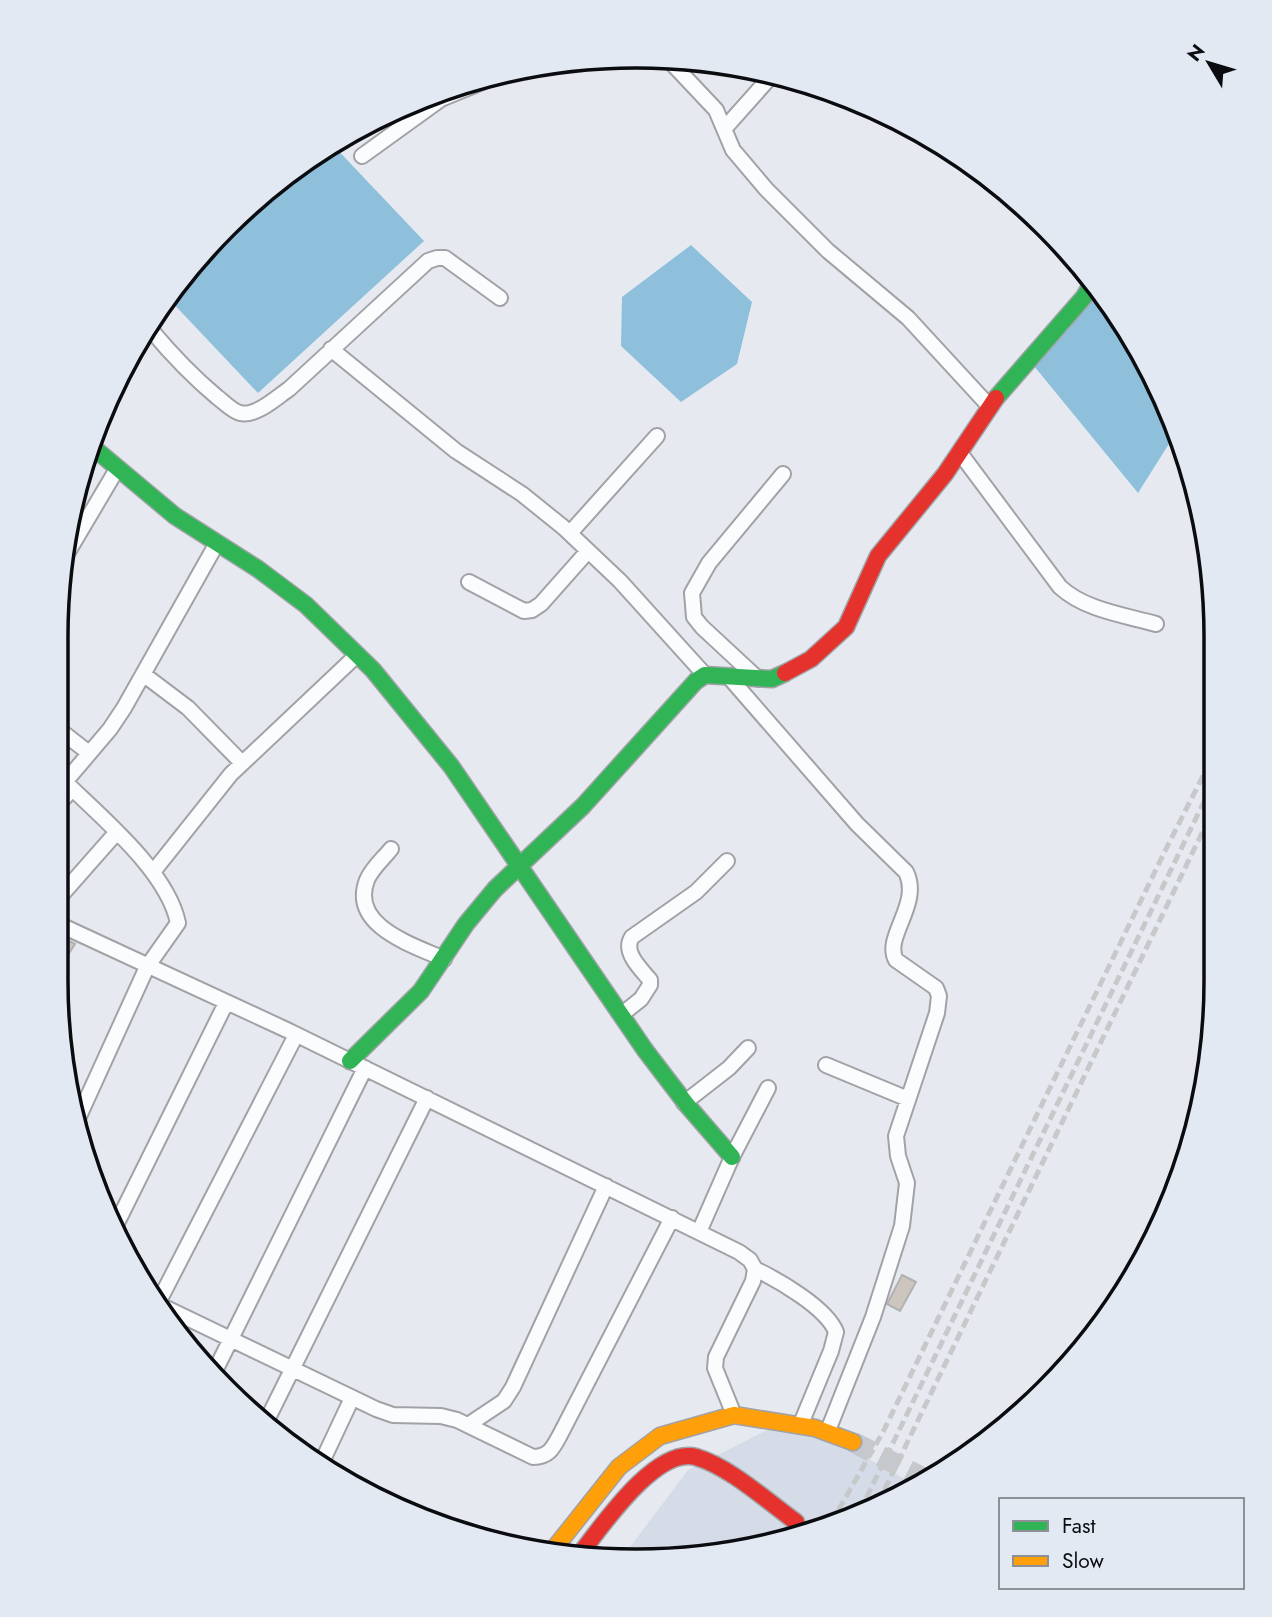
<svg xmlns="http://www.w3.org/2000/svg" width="1272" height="1617" font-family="Jost,sans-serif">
	<rect width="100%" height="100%" fill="#e6eaf0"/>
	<!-- built -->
	<path fill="#d5dbe7" d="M777,1425L848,1448L918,1486L787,1541L636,1561L621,1559L688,1470Z"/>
	<!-- water -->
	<path fill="#8ec0dc" d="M332,144L424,241L258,393L168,298L176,283L254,200Z
		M691,245L752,302L737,364L681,402L621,346L622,297Z
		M1100,293L1138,346L1177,431L1138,493L1034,366Z"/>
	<!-- building -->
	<path fill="#ccc6be" stroke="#b1b1b2" stroke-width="2" d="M56,934L75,944L56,974Z
		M902,1275L916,1282L900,1311L887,1304Z"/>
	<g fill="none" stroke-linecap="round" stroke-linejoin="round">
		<!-- primary-tunnel -->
		<path stroke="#c5c9ce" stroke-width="21" stroke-dasharray="21 10" stroke-linecap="butt" d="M853,1442L929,1481"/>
		<!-- street casing -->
		<g stroke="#a0a2a6" stroke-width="18">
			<path id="street" d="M666,57L716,110L733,150L766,189L828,251L908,318L990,407
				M724,129L773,74
				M362,156L441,99L497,76
				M151,330C172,355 192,376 217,397C224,402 232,411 240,413C256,417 277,397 289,389L428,261L437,258H445L500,298
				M331,349L456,451L522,494L563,527L620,581L705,675
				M960,453L1060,587C1085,610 1124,615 1156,624
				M570,533L657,436
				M65,557L117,469
				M469,582L524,611L532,610L541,604L588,551
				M143,674L188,708L242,763
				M729,677L857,824L906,872C922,904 883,937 896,960L936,988L939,996L937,1013L896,1136L898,1156L907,1183L902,1226L873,1317L827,1433
				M758,679L702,627L694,617L692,593L709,563L783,474
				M57,728L89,753
				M57,774C95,812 167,869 178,923L147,967L75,1125
				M65,782L110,729L124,708L217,543
				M57,806L72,789
				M391,849C383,859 372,868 367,880C349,926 413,945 444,959
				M153,872L231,774L357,655
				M56,901L116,833
				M56,923L289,1031L739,1252L750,1260L755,1269L753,1281L716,1357L715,1368L734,1415
				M621,1015L641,999L650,985V980C641,969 622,952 632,937L696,892L727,861
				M826,1065L908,1099
				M684,1103L729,1068L748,1048
				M115,1227L226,1003
				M699,1232L732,1157L768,1088
				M755,1269C778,1280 827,1308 836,1332L831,1351L800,1426
				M158,1303L296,1035
				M160,1305L376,1409L393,1415L441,1416L457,1420L533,1457C549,1457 553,1448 560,1435L672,1218
				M213,1375L365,1068
				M266,1422L427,1098
				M468,1425L504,1401L513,1387L606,1186
				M321,1464L352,1398"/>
		</g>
		<!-- fast casing -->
		<g stroke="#a0a2a6" stroke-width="19">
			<path id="fast" d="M996,398L1084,297L1093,282
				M89,444L175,516L258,569L306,605L373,670L451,766L645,1050L687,1105L732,1157
				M350,1061L421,991L466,924L495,889L583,806L696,681L705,675L772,679L785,673"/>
		</g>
		<!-- slow casing -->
		<g stroke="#a0a2a6" stroke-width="19">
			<path id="slow" d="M553,1550L619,1467L660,1436L734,1415L815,1428L853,1442"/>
		</g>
		<!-- jam casing -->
		<g stroke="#a0a2a6" stroke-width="19">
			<path id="jam" d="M785,673L811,659L846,627L878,556L945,474L996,398
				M580,1554C602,1526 656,1446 696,1457C730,1467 767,1501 796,1522"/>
		</g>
		<!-- street -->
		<use href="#street" stroke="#fbfcfd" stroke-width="14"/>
		<!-- fast -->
		<use href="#fast" stroke="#30b455" stroke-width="16"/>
		<!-- slow -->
		<use href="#slow" stroke="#ff9f0a" stroke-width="16"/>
		<!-- jam -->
		<use href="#jam" stroke="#e5322d" stroke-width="16"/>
		<!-- rail -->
		<path stroke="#c7c8ca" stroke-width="5" stroke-dasharray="10 5" stroke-linecap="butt" d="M878,1503L1215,806
			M860,1511L1215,779
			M831,1523L883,1432L1164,853L1215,752"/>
	</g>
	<!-- crop -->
	<path d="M0 0H1272V1617H0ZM636 68H636A568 568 0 0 1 1204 636V981A568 568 0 0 1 636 1549H636A568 568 0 0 1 68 981V636A568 568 0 0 1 636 68Z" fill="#e3e9f3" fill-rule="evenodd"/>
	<path fill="none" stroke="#0a0c0f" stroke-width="3.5" d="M636 68H636A568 568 0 0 1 1204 636V981A568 568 0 0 1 636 1549H636A568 568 0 0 1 68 981V636A568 568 0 0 1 636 68Z"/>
	<!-- legend -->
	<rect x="999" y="1498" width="245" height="91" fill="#e3e9f3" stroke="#8c9198" stroke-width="2"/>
	<rect x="1013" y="1521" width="35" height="10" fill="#30b455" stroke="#8c9198" stroke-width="2"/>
	<text x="1062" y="1533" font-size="21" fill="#0a0c0f">Fast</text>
	<rect x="1013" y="1556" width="35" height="10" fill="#ff9f0a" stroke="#8c9198" stroke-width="2"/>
	<text x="1062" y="1568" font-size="21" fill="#0a0c0f">Slow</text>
	<!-- north arrow -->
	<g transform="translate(1209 63) rotate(308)" stroke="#e3e9f3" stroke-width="5" paint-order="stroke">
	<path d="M0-5L12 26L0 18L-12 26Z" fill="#0a0c0f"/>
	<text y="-10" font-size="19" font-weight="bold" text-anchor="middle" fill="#0a0c0f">N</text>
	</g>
</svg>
